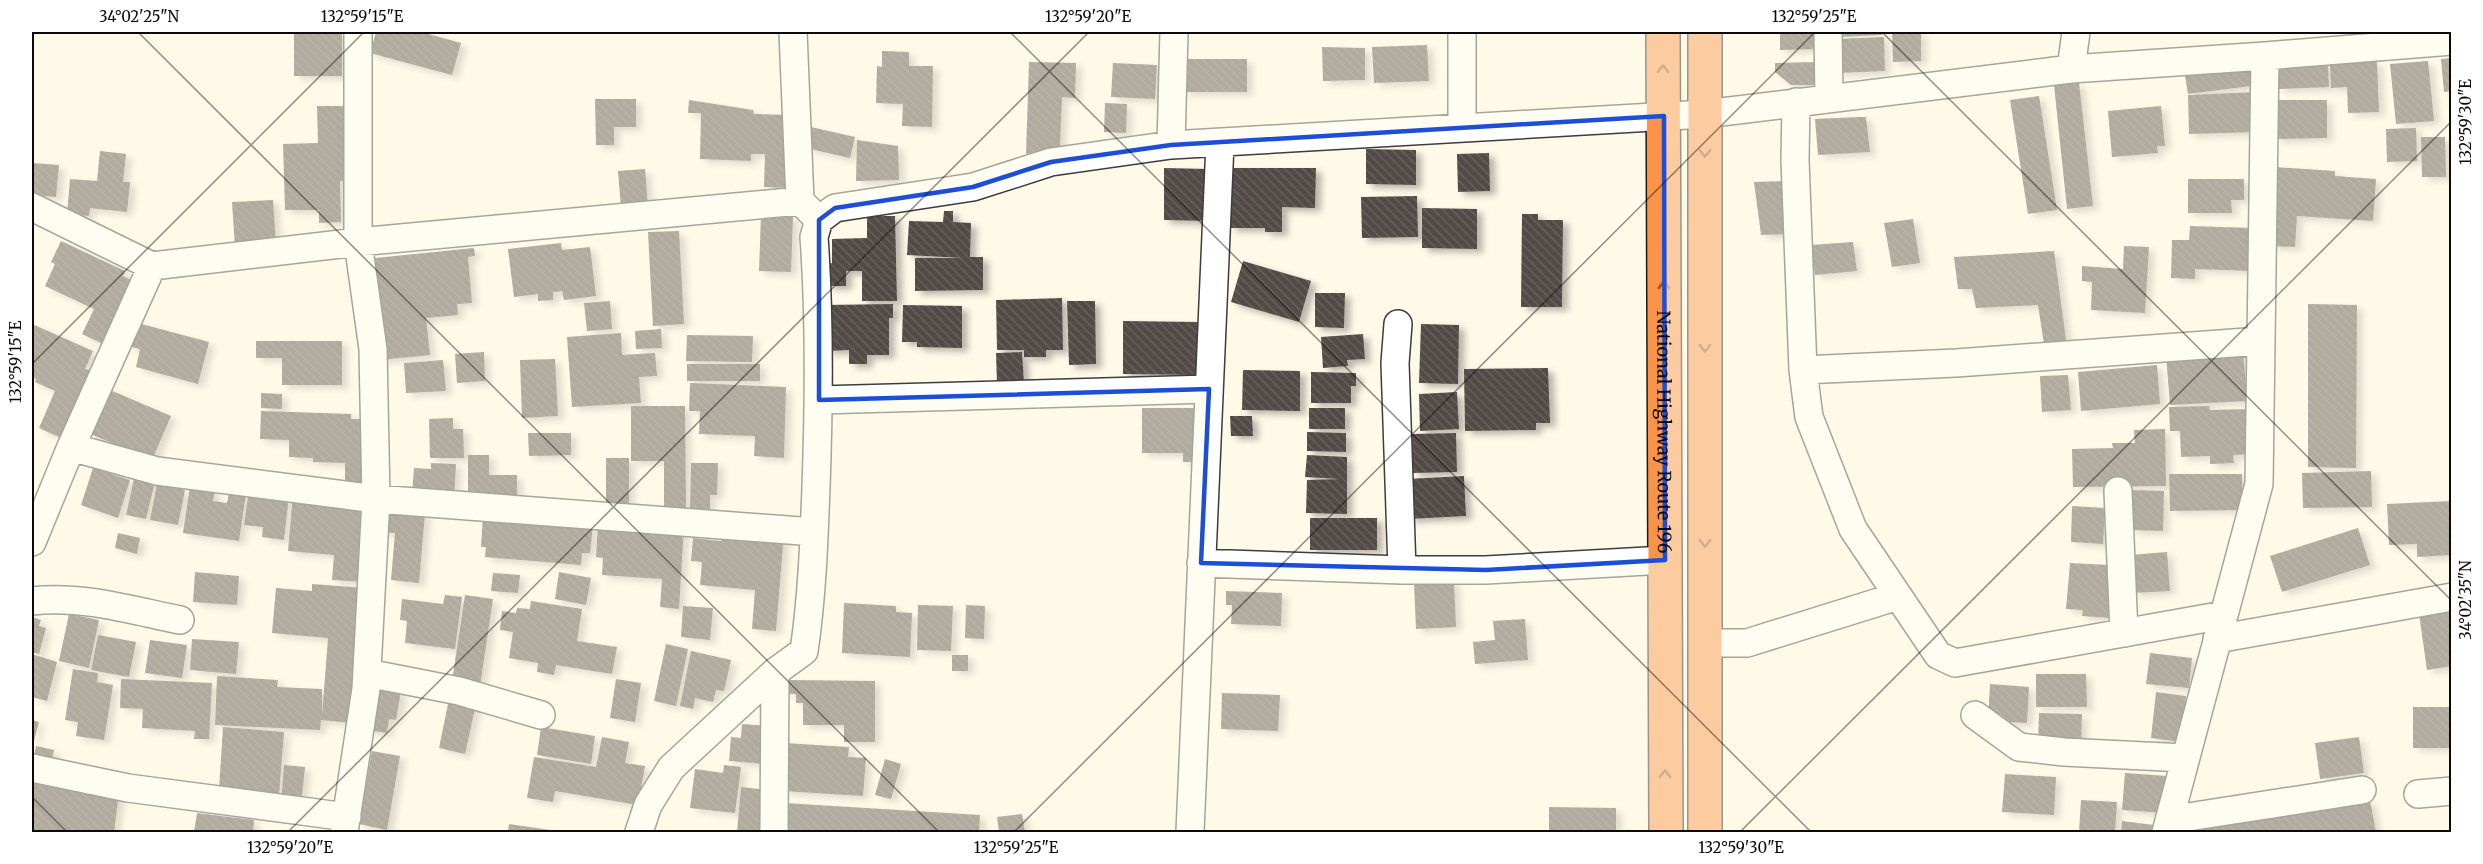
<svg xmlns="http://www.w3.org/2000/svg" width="2483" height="864" font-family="Merriweather,serif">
	<defs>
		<pattern id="building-back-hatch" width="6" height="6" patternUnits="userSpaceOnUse" patternTransform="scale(1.5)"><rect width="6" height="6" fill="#534b46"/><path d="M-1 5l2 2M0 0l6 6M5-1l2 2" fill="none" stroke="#67605c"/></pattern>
		<filter id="shadow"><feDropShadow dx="6" dy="4" stdDeviation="3" flood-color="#0004"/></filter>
	</defs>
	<rect width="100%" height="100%" fill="#fff9e8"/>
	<!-- building -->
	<path fill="url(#building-back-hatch)" filter="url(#shadow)" d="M294,32H342V76H294Z
		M376,32H421L461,43L452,75L370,53Z
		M1780,32H1818V49L1780,50Z
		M1838,32H1882V35L1839,37Z
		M1892,32H1921V61L1893,62Z
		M1884,37L1885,71L1838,73L1837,39Z
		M1427,45L1429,81L1374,83L1372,47Z
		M1322,47L1365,48V80L1323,81Z
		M882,51L909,52V66H933L932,127L902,126L903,104L876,103L877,66L882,67Z
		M2452,58V91L2444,92L2441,59Z
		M1183,59H1247V92H1183Z
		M2377,61L2379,112L2348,113L2347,87L2331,88L2330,64Z
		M2428,61L2434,121L2396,124L2390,64Z
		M1029,62L1076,63L1075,98L1062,97L1060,146L1026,154Z
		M1818,62L1819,85H1791L1775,72V63Z
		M2328,62L2329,87L2279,89V63Z
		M1113,63L1157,65L1155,99L1111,97Z
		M2257,67L2259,85L2188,94L2185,76Z
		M2079,83L2093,206L2067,209L2054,85Z
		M2256,92L2257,132L2189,134L2188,95Z
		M2039,96L2057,210L2028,214L2010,100Z
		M595,99H636V127H614V145H596Z
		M689,100L753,110L754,114L792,115L790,188L764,187L765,154H751V161L700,159L701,113H688Z
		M2275,100H2327V138L2275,139Z
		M1105,103L1127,104L1126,133L1104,132Z
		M317,106H345L347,181H340L341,222L319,223V210H285L283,144L318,143Z
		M2161,106L2165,146H2157L2158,153L2112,157L2108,111Z
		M1859,117H1866L1870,152L1818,155L1815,119Z
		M811,127L855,137L850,158L806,148Z
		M2416,128L2417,161L2387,162L2386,129Z
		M2421,137H2445L2446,177H2422Z
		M857,140L898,146L899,180L856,181Z
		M1366,149L1416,150V185L1366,184Z
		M100,151L126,154L123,182H130L127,212L90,208L89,216L67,214L70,179L97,181Z
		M1489,153L1490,191L1458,192L1457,154Z
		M33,163L59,165L56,197L32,195Z
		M2275,167L2335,171V176L2376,179L2373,221L2297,216L2295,247L2271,246Z
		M1164,168L1209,169V221L1164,220Z
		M1230,168H1316L1315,208L1282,207V232H1265V228H1230Z
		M645,169L648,206L621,208L618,171Z
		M2188,179H2244V200H2231L2232,213H2188Z
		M1786,181L1790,234L1761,235L1754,182Z
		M1417,196L1418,237L1362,238L1361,197Z
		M273,200L276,245L235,247L232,202Z
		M1422,208L1477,209V249L1422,248Z
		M944,211H953V222L971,223L970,257H983V290L915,291V258H963L907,255L909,221L943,222Z
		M1522,214H1538V220H1563L1562,307H1521Z
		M761,215L793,216L791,272L759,271Z
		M867,216H895L897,301H862V271H846V286H827L826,264L832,263V239L867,238Z
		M1913,219L1920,263L1892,267L1884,223Z
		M2190,226L2254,228L2252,271L2195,269V279L2171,278L2172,240H2189Z
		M679,231L684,324L653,326L648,232Z
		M61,241L125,271L123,276L135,282L105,345L82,334L94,309L45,286L55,264L51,262Z
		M1853,242L1857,271L1815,275L1811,245Z
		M561,243L562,250L590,247L596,296L564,300L562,291L553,292V300L538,301V294L514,297L508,249Z
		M2124,246L2149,247L2145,313L2091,310L2092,282L2082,281V266L2123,269Z
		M474,248L475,256L468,257L472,303L457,304L458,315L426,318L430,355L379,360L380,311L375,258Z
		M2054,251L2067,347L2045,351L2038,305L1976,308L1972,289H1958L1954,257Z
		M1243,261L1311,281L1299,322L1231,302Z
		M1315,293H1345L1344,328L1315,327Z
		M1062,298L1063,350H1046V357H1024V350H997L996,300Z
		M610,301L612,329L587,331L584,303Z
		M1067,301H1095L1096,364L1069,365Z
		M893,304V318H889V355H867V364H849V350L827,351L826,305Z
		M2308,304L2357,305L2356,468L2308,467Z
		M903,305L962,306V348L917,347V342H902Z
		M1123,321L1198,322L1197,375L1123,374Z
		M134,322L209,342L198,384L136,367L140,349L128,346Z
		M32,324L93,351L85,369L97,374L68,441L39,428L55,391L35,382L36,379L32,377Z
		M1421,324L1459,325L1458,384L1419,383Z
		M661,329L662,348L636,349L635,331Z
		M621,333L622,355L655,353L657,376L639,377L641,403L572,407L567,337Z
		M1363,334L1365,359L1347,360L1348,366L1323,368L1321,337Z
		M687,335L753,336L752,362L686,361Z
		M256,341H342V385H282V358H256Z
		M2243,350L2247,401L2170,405L2166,355Z
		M484,352L485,381L457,383L455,354Z
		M1022,352L1024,383L997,384L996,353Z
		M555,359L558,416L522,418L520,360Z
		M443,360L446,391L406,393L404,363Z
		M687,364H760V381H687Z
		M2157,365L2160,404L2081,411L2078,372Z
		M1548,368L1550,423H1536V430L1465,431L1464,369Z
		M1243,370L1300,371V411L1242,410Z
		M1311,372L1356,373V386H1351V403H1311Z
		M2068,375L2071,410L2042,412L2040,376Z
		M690,383L786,387L784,458L754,456L755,436L699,434L700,411H689Z
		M103,387L171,416L152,460L88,433Z
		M1457,392L1459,429L1420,431L1419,394Z
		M261,393L282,394V409L261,408Z
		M631,406H685L686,509H664V461H631Z
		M2209,406L2210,410L2250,409L2251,454L2233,455L2234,463L2210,464V456L2181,457L2180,431H2170L2169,407Z
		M1142,408H1201V462H1183V453H1142Z
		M1309,408H1345V429H1309Z
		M261,411L351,414V419H372L370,485L345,484V463L313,462V458L289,457V440L260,439Z
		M1230,416H1252L1253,436H1231Z
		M453,418V429H463L464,458H430L429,419Z
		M2165,429L2166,486L2073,487L2072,449L2113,448L2112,443H2135L2134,430Z
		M1307,432L1346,433V452L1307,451Z
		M528,433H571V455L529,456Z
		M1456,433L1457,472L1413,473L1412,434Z
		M468,455H489V475H517V496H468Z
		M1307,455L1347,457V514L1306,513L1307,480L1340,479L1305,477Z
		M606,458H629V506H606Z
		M431,463L456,464L454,498L412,495L414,468L431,469Z
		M691,463H718L717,495H710V510H690Z
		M93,468L130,480L118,518L81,505Z
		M2371,471L2372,507L2303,508L2302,473Z
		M135,474L156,478L146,519L126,515Z
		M2169,474H2242L2243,510L2170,511Z
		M1464,476L1466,516L1409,519L1406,479Z
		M157,484L185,490L178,525L150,520Z
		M190,486L215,489L213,501L227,503L229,492L246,494L239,541L183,533Z
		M2130,490L2164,491L2163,531L2130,530Z
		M293,494L371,501L364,582L332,580L334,555L288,551Z
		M289,495L284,540L262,537L263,527L244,525L248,496Z
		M2451,501L2452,555L2417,557V544L2389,545L2387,504Z
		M2072,506L2105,508L2103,544L2071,542Z
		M382,509L425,513L419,583L391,580L395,533L380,532Z
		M483,515L593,525L590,553H582L581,565L485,557L486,547H481Z
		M1310,518H1377V550H1310Z
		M598,521L684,527L679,609L660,607L662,579L602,575L603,558L596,557Z
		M722,528L784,533L776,631L752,629L755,590L700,585L702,562L691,561L693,538L721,541Z
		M2358,528L2370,565L2282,592L2270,556Z
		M118,533L140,538L137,554L115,548Z
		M2167,552L2170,591L2132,593L2130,555Z
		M2070,563L2109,565L2107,587H2113L2111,618L2082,616L2083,610L2066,609Z
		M195,572L239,576L237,605L193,602Z
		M559,572L591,578L586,605L555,599Z
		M493,573L520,575L518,593L491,591Z
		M1454,581L1456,627L1416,629L1414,583Z
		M312,584L365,588L353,723L321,720L320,730L215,725L217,676L278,680L277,687L322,689V716L328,638L272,633L276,588L312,591Z
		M1226,591L1282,593L1281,626L1231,624L1232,605H1226Z
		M445,595L462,597L455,649L405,643L407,621L400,620L402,599L443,604Z
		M465,595L493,599L480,686L452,681Z
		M531,601L582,609L577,641L617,647L612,674L556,665L554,675L537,672L538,663L509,658L513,632L500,630L502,611L516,613L517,608L530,609Z
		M844,603L896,606V612L912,613L910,657L842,653Z
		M918,605L953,606L951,651L917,650Z
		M966,605L985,606L984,639L965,638Z
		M683,606L713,608L710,640L681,637Z
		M2452,610V666L2427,670L2419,614Z
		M69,614L99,620L89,668L59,661Z
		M32,617L41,620L39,626L46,628L39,654L32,652Z
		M1525,619L1528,660L1475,664L1473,642L1495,640L1493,621Z
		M98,635L136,642L129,677L91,670Z
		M192,639L239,642L236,674L190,670Z
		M150,640L187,645L182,678L145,673Z
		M666,644L688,649L676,706L654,701Z
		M691,651L731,660L724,691L716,690L713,702L695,698L693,709L680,706Z
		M2150,653L2192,658L2189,688L2146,684Z
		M32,654L57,662L47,701L32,697Z
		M952,655H968V671H952Z
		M73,669L98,673L97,682L113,685L104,740L76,736L78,722L65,720Z
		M2036,674H2086L2087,707H2036Z
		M121,679L212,683L209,739H194L195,731L142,728L143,709L120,708Z
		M616,679L641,683L635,722L610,718Z
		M788,680L875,681V742H844V725H803V703H796V694H788Z
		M1990,684L2029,687L2027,723L1988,721Z
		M374,687L401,691L396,720L389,719L387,733L367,730Z
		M2156,692L2186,696L2181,742L2151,738Z
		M1222,693L1280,695L1278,731L1221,729Z
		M449,699L476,704L465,754L439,748Z
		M2413,707H2452V748H2413Z
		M2039,713L2082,714L2081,744L2038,742Z
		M32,720L39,722L32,748Z
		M742,724L769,726L766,764L729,761L731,737L741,738Z
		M223,727L284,732L279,795L219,790Z
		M541,727L595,736L591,764L537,755Z
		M602,737L629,742L625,763L645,766L638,805L555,791L553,802L527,798L534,757L596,767Z
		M2359,737L2364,773L2320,779L2315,743Z
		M785,743L849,747L848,757L866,758L863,796L783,791Z
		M36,746L54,750L51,765L33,761Z
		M372,751L400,756L387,830L359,824Z
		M885,759L901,764L891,799L875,795Z
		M284,765L305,767L301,805L281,803Z
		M724,765L741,767L735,813L690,808L695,769L723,773Z
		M2125,773L2167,776L2165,813L2122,810Z
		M2005,774L2056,777L2054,815L2002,812Z
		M32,780L119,793L114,832H32Z
		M741,787L769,790L765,832H737Z
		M2081,800L2117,802L2115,832H2079Z
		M2370,800L2376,832H2193V831Z
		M785,803L980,815L979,832H783Z
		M1549,807L1616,808V832H1549Z
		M197,813L254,820L253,832H194Z
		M1022,814L1025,832H999L997,817Z
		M2122,821L2154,825L2153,832H2121Z
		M509,824L557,831V832H508Z"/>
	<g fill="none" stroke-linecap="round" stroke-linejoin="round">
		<!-- minor casing -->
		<g stroke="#3d3d3d" stroke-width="30">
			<path id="minor" d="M793,32L800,201L812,213
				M1828,32L1829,98
				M2071,69L2076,32
				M1796,102L1795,160L1803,370L1809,417L1853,529L1938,655L1955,663L2224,615
				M1462,128V32
				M1171,145L1174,32
				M32,207L152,266L358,242L800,201
				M1398,324L1395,363L1402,570
				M1803,370L1956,363L2261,341
				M819,400L1209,389
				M71,447L157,471L376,499L814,532
				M2118,491L2124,633
				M32,542L71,447L152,266
				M1201,563L1402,570H1486L1665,560
				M32,601C81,595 131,610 180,620
				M2217,639L2452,597
				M1705,643H1747L1898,596
				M367,673L459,691L541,715
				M1975,715L2019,747L2064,752L2185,758
				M32,768L128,788L347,817
				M2418,794L2452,791
				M2169,820L2362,790
				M344,832L366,689L376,499L373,349L358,242V32
				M639,832L648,805L671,768L775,672L804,651C812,597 814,542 816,487C819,404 820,320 814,237L819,220L835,208L973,187L1051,162L1171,145L1705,114L2071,69L2265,56L2452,41
				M774,832L775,672
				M1190,832L1220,143
				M2166,832L2259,484L2265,56"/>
		</g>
		<!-- highway casing -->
		<g stroke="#1b1b1b" stroke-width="36">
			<g id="highway">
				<path id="s1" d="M1663,32L1666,832"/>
				<path d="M1705,832V32"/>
			</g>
		</g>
		<!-- minor -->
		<use href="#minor" stroke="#fff" stroke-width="27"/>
		<!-- highway -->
		<use href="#highway" stroke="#fb9349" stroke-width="33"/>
	</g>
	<!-- one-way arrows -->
	<defs><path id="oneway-chevron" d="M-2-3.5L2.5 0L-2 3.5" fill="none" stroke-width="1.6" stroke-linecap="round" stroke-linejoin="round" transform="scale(1.5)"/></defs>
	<g stroke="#8f552d">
		<use href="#oneway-chevron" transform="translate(1663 69) rotate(-90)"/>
		<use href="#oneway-chevron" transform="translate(1705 153) rotate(90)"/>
		<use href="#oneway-chevron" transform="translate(1664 285) rotate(-90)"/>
		<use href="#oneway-chevron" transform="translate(1705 348) rotate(90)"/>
		<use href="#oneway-chevron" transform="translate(1705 543) rotate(90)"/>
		<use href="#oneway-chevron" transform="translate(1665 774) rotate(-90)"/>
	</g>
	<!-- marked area -->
	<path d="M0 0H2483V864H0ZM1664,116L1665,560L1486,570L1201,563L1209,389L819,400V220L835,208L973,187L1051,162L1171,145Z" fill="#fff9e8" fill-opacity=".55" fill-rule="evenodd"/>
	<path fill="none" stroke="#1d4ed8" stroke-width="4.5" stroke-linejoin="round" d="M1664,116L1665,560L1486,570L1201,563L1209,389L819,400V220L835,208L973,187L1051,162L1171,145Z"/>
	<!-- ticks -->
	<path fill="none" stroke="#0a0a0a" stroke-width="1.5" stroke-opacity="0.45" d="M138,32L939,832M1010,32L1811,832M1882,32L2452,601M32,364L364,32M32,797L67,832M288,832L1089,32M1014,832L1815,32M1740,832L2452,121"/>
	<g text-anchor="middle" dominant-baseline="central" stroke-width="6" stroke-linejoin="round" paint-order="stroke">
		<!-- street labels -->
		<g font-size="18" fill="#0a0a0a" stroke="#fff">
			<text stroke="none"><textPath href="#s1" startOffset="400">National Highway Route 196</textPath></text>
		</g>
	</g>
	<!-- border -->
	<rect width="2483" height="864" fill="none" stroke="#ffffff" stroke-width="66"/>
	<rect x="33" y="33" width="2417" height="798" fill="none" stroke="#0a0a0a" stroke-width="2"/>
	<g font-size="15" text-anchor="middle" fill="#0a0a0a">
		<text x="139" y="22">34°02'25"N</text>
		<text x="362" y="22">132°59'15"E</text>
		<text x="1088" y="22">132°59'20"E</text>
		<text x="1814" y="22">132°59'25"E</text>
		<text transform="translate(2466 122) rotate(-90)" y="5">132°59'30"E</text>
		<text transform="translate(16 362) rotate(-90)" y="5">132°59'15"E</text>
		<text transform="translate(2466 600) rotate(-90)" y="5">34°02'35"N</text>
		<text x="290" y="853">132°59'20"E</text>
		<text x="1016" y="853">132°59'25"E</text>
		<text x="1741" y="853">132°59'30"E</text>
	</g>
</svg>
